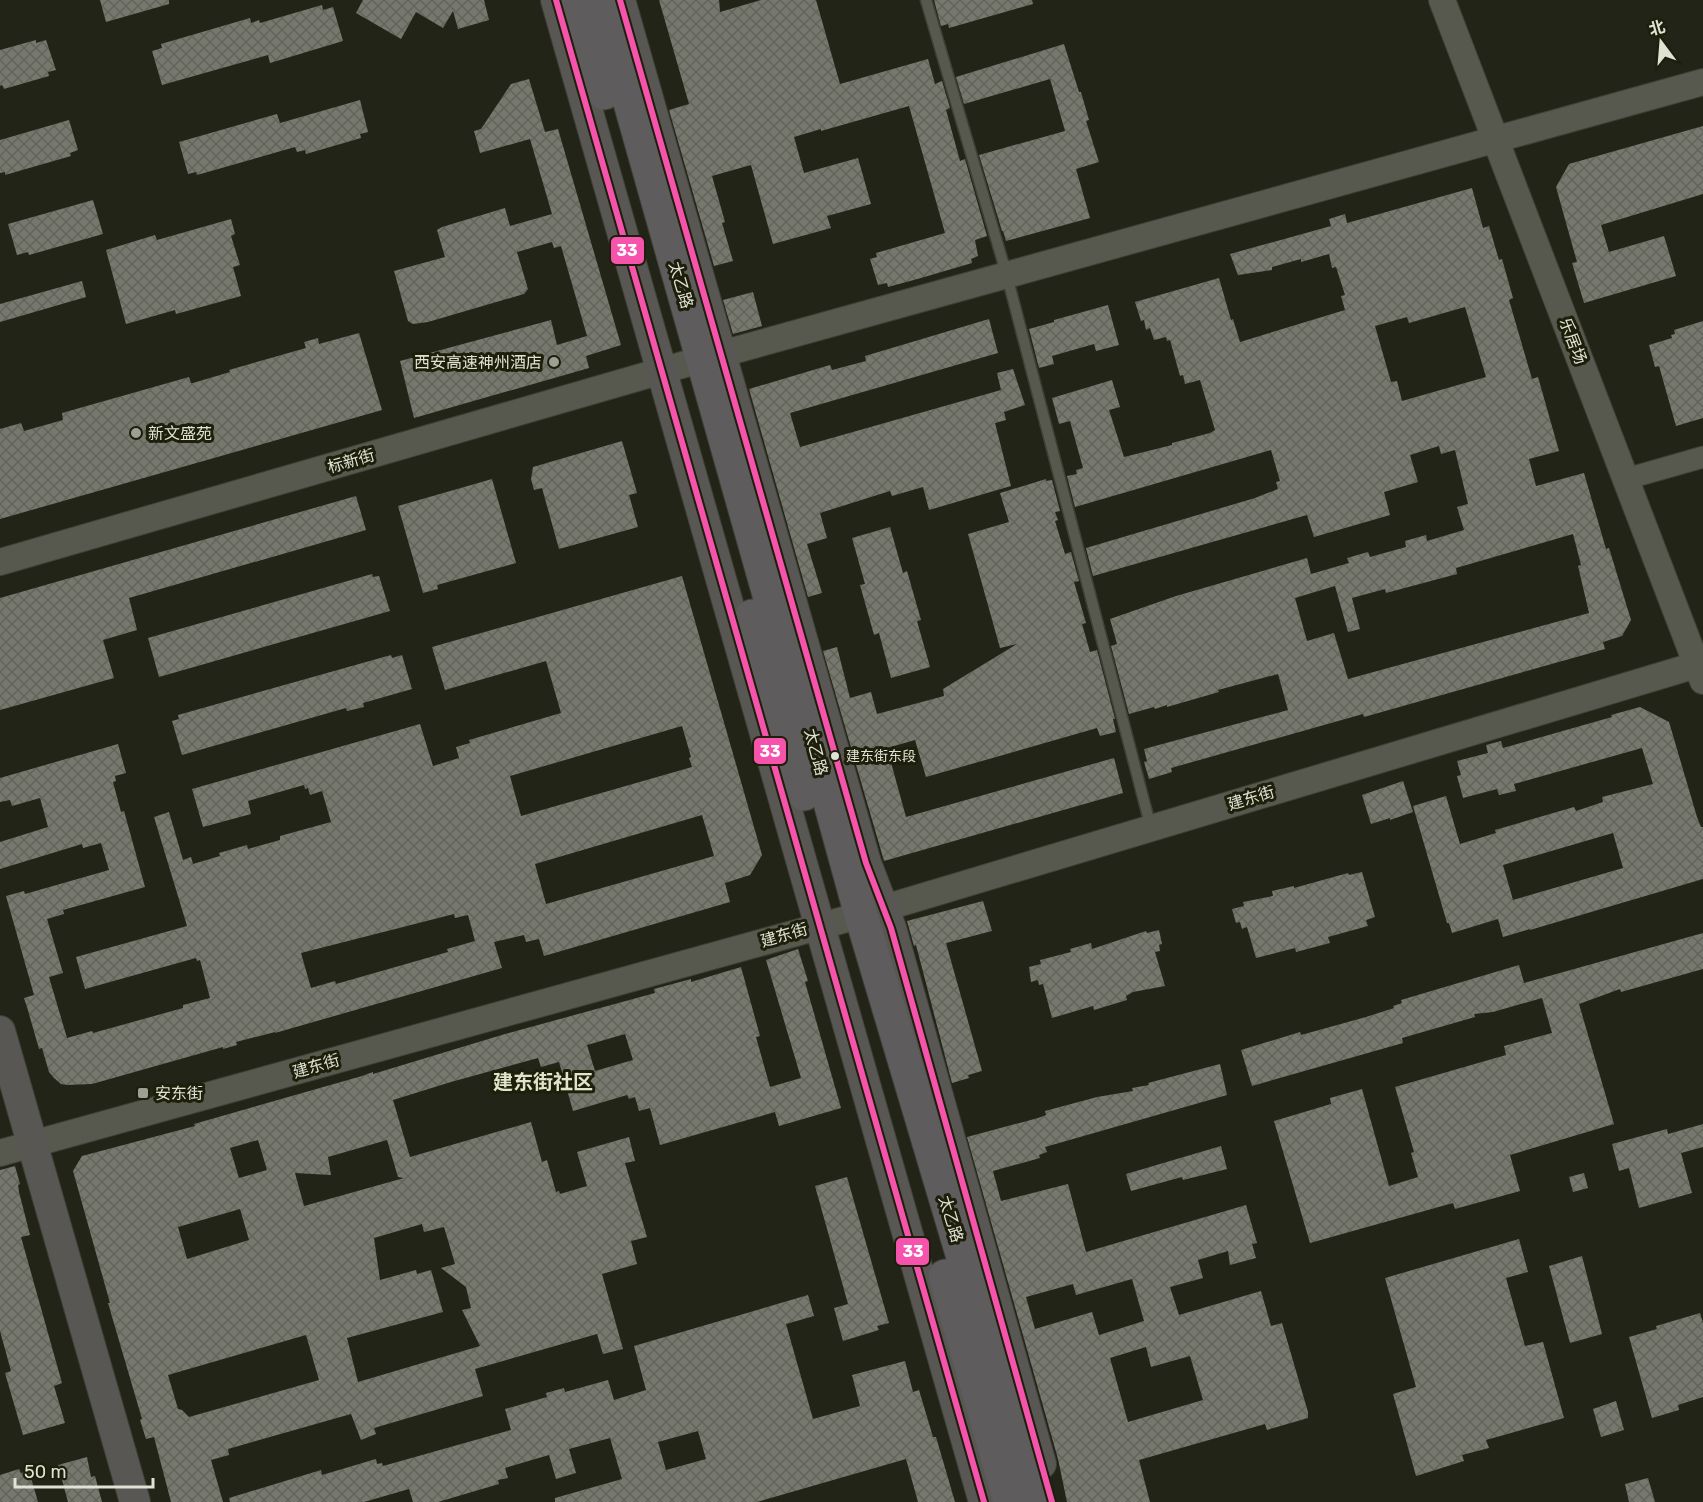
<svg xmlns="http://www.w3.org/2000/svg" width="1703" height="1502" font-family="Rubik,'Noto Sans SC',sans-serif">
	<defs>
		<pattern id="building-cross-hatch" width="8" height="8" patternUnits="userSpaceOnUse" patternTransform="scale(1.5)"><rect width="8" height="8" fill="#76786d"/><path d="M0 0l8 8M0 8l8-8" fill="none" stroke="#62635b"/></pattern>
	</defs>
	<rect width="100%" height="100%" fill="#222418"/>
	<!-- building -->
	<path fill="url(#building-cross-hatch)" fill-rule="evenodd" d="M100,0H169V4L106,22Z
		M363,0H484L489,20L458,29L453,11L443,28L416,12L401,39L356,13Z
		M659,0H719L720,12L761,0H816L840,84L928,59L935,84L942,81L950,108L946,110L960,161L965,159L987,236L975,240L978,256L971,259L972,263L921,278L888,287L887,283L878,285L870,259L877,257L876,253L945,233L909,106L821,131V129L794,137L804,173L858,158L871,204L827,216L831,228L773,244L751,165L712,176L725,222L722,223L733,261L714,266L669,110L689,104Z
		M934,0H1032L1033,4L949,28L948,24L941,26Z
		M322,5L323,10L333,7L343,41L270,63L268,55L162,85L152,51L162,48L161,44L250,18L251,23L259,20L260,23Z
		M36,40V43L46,40L56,70L48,72L49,76L4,89L2,85L0,86V50Z
		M1064,44L1079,92H1081L1089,120L1086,121L1099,162L1076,169L1090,218L1006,241L1003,231H1002L979,155L1065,131L1050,79L964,104L956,77Z
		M529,79L545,132L558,129L621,345L586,356L589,368L414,418L400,361L551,320L557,345L587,336L561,246L554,248L552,242L517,252L528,289L524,294L428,322L413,324L408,321L394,271L445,257L437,230L442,227L505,208L510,226L552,214L530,139L480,153L474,131L481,129L511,84Z
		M360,100L368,132L360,134L361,138L306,154L305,150L297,152L295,147L197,175L196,172L188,174L179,142L277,114L280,123Z
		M69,120L78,150L70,153L71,156L5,175V172L0,173V140Z
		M1703,126V194L1601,225L1609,252L1664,236L1676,276L1584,303L1572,263L1577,262L1556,187L1569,164Z
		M1472,188L1483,228L1489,226L1499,260L1502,259L1513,298L1509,300L1532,379L1538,377L1559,451L1529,459L1536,486L1584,473L1606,549L1609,548L1631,620L1622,636L1603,642L1605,649L1364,717L1363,714L1171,768L1172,772L1149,779L1144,762L1147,761L1144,749L1288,710L1278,674L1218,690L1219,692L1167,707V705L1155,709L1154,707L1129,714L1111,646L1117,644L1110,619L1176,596L1307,558L1311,574L1349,563L1347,558L1368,552L1370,557L1406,547L1405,541L1426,535L1427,541L1464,530L1457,507L1468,504L1455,450L1441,454L1439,446L1410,455L1418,482L1384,492L1390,515L1314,537L1307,515L1093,576L1086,548L1255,498L1278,489L1276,482L1280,481L1271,450L1075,507L1067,476L1077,474L1076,470L1083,468L1070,421L1059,424L1052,398L1112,380L1120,407L1109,410L1124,457L1172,445V443L1210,433L1215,430L1200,380L1185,384L1183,375L1180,376L1170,340L1167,341L1166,337L1154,340L1150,328L1146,330L1144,320L1141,321L1135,302L1219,278L1231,320L1233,319L1240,342L1345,310L1341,296L1345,295L1336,267L1332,268L1329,254L1301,262V259L1272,267V270L1238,275L1230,254L1331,226L1329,219L1345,214L1347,223ZM1465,307L1486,377L1402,401L1397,381L1391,382L1375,326L1407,317L1409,323ZM1573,534L1581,565L1578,566L1589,613L1348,679L1334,633L1307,641L1295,598L1335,586L1348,632L1360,629L1352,598L1385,589L1386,593L1457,574L1456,568Z
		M93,200L103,234L29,255L28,252L17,255L8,224Z
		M231,219L235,234L231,236L240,265L233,267L241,296L176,314L175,310L126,324L106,250L155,235L157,240Z
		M82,281L86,297L0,322V304Z
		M753,292L762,326L733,334L723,300Z
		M1108,305L1119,345L1096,351L1094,344L1052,356L1054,364L1039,368L1029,329L1054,322V320Z
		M989,319L998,353L790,413L800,447L1001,390L997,373L1013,369L1025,405L1004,412L1006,420L995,423L1011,486L929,510L923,487L892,496L890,491L820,513L827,538L807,544L822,593L808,597L749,389L830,365L832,370L866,361L865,356Z
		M1703,321V418L1676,426L1659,366L1655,367L1649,345L1672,338L1671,335L1675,334L1674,330Z
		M359,333L382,410L0,519V429L21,423L24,431L63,420L62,413L189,377L191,383H193L230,372L229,370L306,348L304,342L318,338L319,344Z
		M622,441L637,493L629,495L638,527L559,549L542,488L534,490L531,479L533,467Z
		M492,479L516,563L437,585L438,589L423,593L398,506Z
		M1046,479V481L1052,480L1060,511L1055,512L1058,520L1055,521L1065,554L1071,552L1079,581L1074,582L1086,623L1082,624L1090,652L1097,650L1115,719H1113L1116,732L1100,736L1097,728L926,777L915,740L887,748L906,817L1114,758L1123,793L884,861L823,651L837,647L850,698L871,692L877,714L944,696L943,689L1017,644L1000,648L968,534L1009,522L1000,493Z
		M356,496L366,530L129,598L137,630L103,640L114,678L0,710V598Z
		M890,527L903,573L907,571L921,620L917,621L930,667L891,678L879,633L874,635L860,585L865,584L852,538Z
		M372,574L373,577L379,576L390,611L159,677L148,638Z
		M682,576L762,855L750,875L725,883L730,902L544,956L539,939L526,942L524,935L494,942L502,968L275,1033V1032L236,1042L237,1045L223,1049V1047L92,1084L67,1085L61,1084L54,1078L49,1072L42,1048L39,1049L27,1007L24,998L34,995L6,896L24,891L25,894L109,870L101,843L83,848L82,844L0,869V842L48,827L40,798L12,806L10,800L0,802V778L118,744L126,773L115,776L116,781L113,782L121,812L124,811L145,887L63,910L64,914L47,919L63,973L49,977L67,1038L92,1031L93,1033L183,1008V1005L210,998L200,960L197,961L196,958L85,989L76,957L187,926L154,817L169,812L183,860L191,857L193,864L220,856L219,853L247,845L248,849L280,840V836L331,822L322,791L310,795L308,788L305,789L304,785L248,801L251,814L203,827L192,789L420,724L433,766L459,758L456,747L470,743L469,740L561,713L546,661L445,690L432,647ZM682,726L691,757L689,758L692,767L521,816L510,776ZM702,815L714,856L546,904L535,864ZM454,914L455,918L468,915L475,941L447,949L448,952L336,984L335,981L311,988L301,953Z
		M391,655L392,658L402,655L412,689L363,703L364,707L347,711L346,708L182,755L172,721L179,719L178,715Z
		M1640,707L1669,722L1697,817L1701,827H1703V879L1530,930V929L1503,937L1498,919L1452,933L1449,923H1447L1413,806L1446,796L1460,844L1496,833L1495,830L1574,807L1576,811L1603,802L1602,797L1653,784L1642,748L1514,784L1516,791L1499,795L1497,789L1463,798L1457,776L1461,775L1457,761L1488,753L1486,745L1501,741L1503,748L1612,717L1611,715ZM1613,833L1623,868L1513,900L1503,865Z
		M1403,781L1413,812L1390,820V818L1371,824L1362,795Z
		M1362,872L1375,917L1366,920L1368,926L1328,937L1330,943L1296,952L1295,948L1256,958L1247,927L1242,929L1240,922L1236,923L1232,909L1244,906L1243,902L1273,896L1272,891L1294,886V888L1348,873L1349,875Z
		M983,901L992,931L946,943L982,1071L968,1075L969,1078L952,1083L916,945L914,946L907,921Z
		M1159,930L1162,944L1159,945L1160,951L1155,952L1165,986L1133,992L1126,996L1127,1000L1094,1010L1093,1006L1052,1018L1043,984L1039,985L1038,980L1031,982L1029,967L1041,964L1040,960L1071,952L1070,949L1091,943L1092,949L1146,931L1147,933Z
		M1703,933V969L1621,992L1620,989L1579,1004L1614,1124L1510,1155L1520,1191L1455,1209L1453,1203L1310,1243L1274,1121L1331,1104L1330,1098L1362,1089L1389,1186L1418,1177L1411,1153L1414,1152L1395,1087L1506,1055L1504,1046L1552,1033L1542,998L1493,1012L1474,1014L1475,1017L1402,1038L1403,1043L1252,1086L1241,1050L1300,1032L1301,1035L1366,1017L1394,1008L1393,1006L1402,1003L1401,1000L1519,965L1524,983Z
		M798,949L808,981L805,982L841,1108L779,1126L775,1112L660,1145L650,1108L639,1111L635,1097L629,1099L627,1095L573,1111L559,1062L541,1067L538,1058L451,1082L393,1100L410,1157L531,1122L542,1162L547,1160L556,1192L559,1191L560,1194L587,1186L577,1152L629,1137L635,1161L625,1163L647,1237L631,1241L637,1264L602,1274L623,1349L603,1354L597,1334L475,1369L483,1396L374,1428L376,1434L361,1440L351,1414L228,1449L229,1455L211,1460L223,1502H171L154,1437L146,1439L140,1420L142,1419L108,1303H110L73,1171L82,1156L195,1126L194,1124L362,1076L373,1072V1074L505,1034L655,993L654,989L691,979V982L741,967L760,1036L756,1037L770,1087L801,1078L766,960ZM625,1034L633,1060L595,1071L587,1045ZM258,1140L267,1170L239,1178L230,1148ZM387,1140L398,1177L404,1178L304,1206L295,1173L331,1175L328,1157ZM240,1209L249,1240L187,1259L178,1227ZM422,1224L424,1232L444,1227L455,1264L441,1268L466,1287L471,1308L462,1310L480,1346L358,1382L347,1338L443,1312L431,1270L417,1274L416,1270L380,1280L374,1238ZM306,1335L319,1380L189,1417L182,1410L178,1409L168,1375Z
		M1220,1064L1227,1095L1045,1147L1047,1152L1039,1155L1040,1158L993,1171L1001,1201L1068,1184L1086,1252L1246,1205L1257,1243L1252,1244L1256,1258L1230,1265L1228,1251L1198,1260L1203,1278L1170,1287L1179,1315L1261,1291L1271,1326L1282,1323L1308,1412V1418L1267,1430L1265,1424L1139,1460L1150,1502H1067L1058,1459L967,1137L1038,1118L1046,1115L1045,1111L1097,1097L1133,1091L1132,1088L1149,1085L1148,1083ZM1132,1279L1144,1321L1099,1335L1092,1312L1035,1329L1026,1297L1073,1284L1076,1295ZM1146,1347L1151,1367L1190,1356L1203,1400L1128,1422L1110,1358Z
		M1703,1124V1147L1681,1153L1692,1193L1639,1208L1629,1168L1619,1171L1612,1144L1667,1129L1668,1134Z
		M1221,1146L1227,1169L1183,1180L1182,1177L1131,1191L1126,1174Z
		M15,1166L20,1184L18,1185L19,1192L30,1235L21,1237L62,1383L54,1386L65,1423L23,1435L5,1373L11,1371L0,1331V1170Z
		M1584,1173L1588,1188L1573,1192L1569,1177Z
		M847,1177L889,1323L877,1326L879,1330L843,1341L834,1308L848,1304L815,1186Z
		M1519,1239L1528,1272L1506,1278L1525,1346L1543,1342L1564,1418L1486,1440L1489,1448L1462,1455L1464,1461L1416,1476L1393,1394L1416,1387L1385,1278Z
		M1582,1256L1602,1334L1570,1343L1549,1266Z
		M808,1295L814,1316L786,1324L813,1419L860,1406L852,1375L905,1361L913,1392L919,1390L933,1437H936L955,1502H918L906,1459L757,1502H555V1498L622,1479L610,1438L569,1449L576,1473L556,1479L549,1455L505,1468L508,1478L498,1480L499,1484L438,1502H413L409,1489L364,1502H230L229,1498L321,1470L322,1475L376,1459L377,1464L382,1463L383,1466L511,1430L505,1409L547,1397L546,1393L564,1388L565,1392L608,1380L614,1400L646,1390L634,1346ZM698,1431L706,1459L666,1470L658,1442Z
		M1700,1313L1703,1323V1397L1678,1405L1679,1410L1652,1418L1629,1337L1657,1329L1656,1326Z
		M1616,1401L1624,1430L1601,1437L1593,1409Z
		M87,1457L91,1477L95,1476L102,1502H68L58,1465Z
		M19,1469L21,1473L29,1471L38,1502H0V1475Z
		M1648,1478L1655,1502H1629L1625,1484Z"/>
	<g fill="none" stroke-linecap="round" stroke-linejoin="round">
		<!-- service casing -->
		<g stroke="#3e4036" stroke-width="13">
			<path id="service" d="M926,0L1007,276L1151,828"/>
		</g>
		<!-- minor casing -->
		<g stroke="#3e4036" stroke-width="23">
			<path id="minor" d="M1626,479L1703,457"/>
		</g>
		<!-- tertiary casing -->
		<g stroke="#3e4036" stroke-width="28">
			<path id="tertiary" d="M1442,0L1703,681
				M0,562L682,365L1703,82
				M0,1153L861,915L1703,663"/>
		</g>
		<!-- secondary casing -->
		<g stroke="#3e4036" stroke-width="32">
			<path id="secondary" d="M556,0L984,1502
				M620,0L866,863L891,928L1041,1464
				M0,1031L135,1502"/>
		</g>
		<!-- primary casing -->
		<g stroke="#3e4036" stroke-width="35">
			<path id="primary" d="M577,0L604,93
				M601,0L768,591L803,704L861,915L1036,1502
				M752,616L804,794
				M945,1276L1010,1502"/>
		</g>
		<!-- service -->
		<use href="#service" stroke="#57594f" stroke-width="10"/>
		<!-- minor -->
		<use href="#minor" stroke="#57594f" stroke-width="21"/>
		<!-- tertiary -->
		<use href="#tertiary" stroke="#57594f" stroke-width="26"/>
		<!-- secondary -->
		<use href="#secondary" stroke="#585753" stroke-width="30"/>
		<!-- primary -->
		<use href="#primary" stroke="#5e5c5c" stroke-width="33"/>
		<!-- bus-1 casing -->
		<g stroke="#1d1f0a" stroke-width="10">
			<path id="bus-1" d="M556,0L984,1502
				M620,0L866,863L891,928L1052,1502"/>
		</g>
		<!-- bus-1 -->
		<use href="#bus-1" stroke="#f653ac" stroke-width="6"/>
	</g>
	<!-- markers -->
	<g fill="#9ea093" stroke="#1d1f0a" stroke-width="2">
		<circle cx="554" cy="362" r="6"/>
		<circle cx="136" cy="433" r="6"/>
		<rect x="137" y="1087" width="12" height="12" rx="3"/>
	</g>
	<circle fill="#e0e2d5" stroke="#1d1f0a" stroke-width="2" cx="835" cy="756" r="5"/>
	<g text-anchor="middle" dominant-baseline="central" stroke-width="6" stroke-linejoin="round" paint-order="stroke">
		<!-- bus labels -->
		<g font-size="14" fill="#e0e2d5" stroke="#1d1f0a" text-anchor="start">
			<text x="846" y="756">建东街东段</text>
		</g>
		<!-- street labels -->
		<g font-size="16" fill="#e0e2d5" stroke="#1d1f0a">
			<text transform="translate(681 285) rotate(74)">太乙路</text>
			<text transform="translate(1573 341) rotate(69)">乐居场</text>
			<text transform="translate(351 461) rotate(-16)">标新街</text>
			<text transform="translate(816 752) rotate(75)">太乙路</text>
			<text transform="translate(1251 798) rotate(-17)">建东街</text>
			<text transform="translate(784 935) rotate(-16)">建东街</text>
			<text transform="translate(316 1066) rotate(-16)">建东街</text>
			<text transform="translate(951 1219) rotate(73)">太乙路</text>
		</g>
		<!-- poi labels -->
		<g font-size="16" fill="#e0e2d5" stroke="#1d1f0a" text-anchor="start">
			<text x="542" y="362" text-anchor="end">西安高速神州酒店</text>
			<text x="148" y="433">新文盛苑</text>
			<text x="155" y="1093">安东街</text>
		</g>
		<!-- quarter labels -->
		<g font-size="20" font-weight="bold" fill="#e0e4c9" stroke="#1d1f0a">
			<text x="543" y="1082">建东街社区</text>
		</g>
	</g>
	<g stroke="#1d1f0a" stroke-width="2">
		<rect x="610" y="236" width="35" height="29" rx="6" fill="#f653ac"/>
		<rect x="753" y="737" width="34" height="28" rx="6" fill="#f653ac"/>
		<rect x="895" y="1237" width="35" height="29" rx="6" fill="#f653ac"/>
	</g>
	<g font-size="16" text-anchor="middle" font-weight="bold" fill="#fff">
		<text x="627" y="256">33</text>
		<text x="770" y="757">33</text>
		<text x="913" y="1257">33</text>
	</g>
	<!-- north arrow -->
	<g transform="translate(1661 42) rotate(344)" stroke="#1d1f0a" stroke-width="4.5" paint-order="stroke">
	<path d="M0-4.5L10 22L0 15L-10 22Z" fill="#e0e2d5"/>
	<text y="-9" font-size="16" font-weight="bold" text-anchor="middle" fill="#e0e2d5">北</text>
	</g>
	<!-- scale -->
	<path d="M15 1478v9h138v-9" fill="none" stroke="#e0e2d5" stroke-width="3"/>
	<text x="24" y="1478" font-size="18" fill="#e0e2d5" stroke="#1d1f0a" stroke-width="4.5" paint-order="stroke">50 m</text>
</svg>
